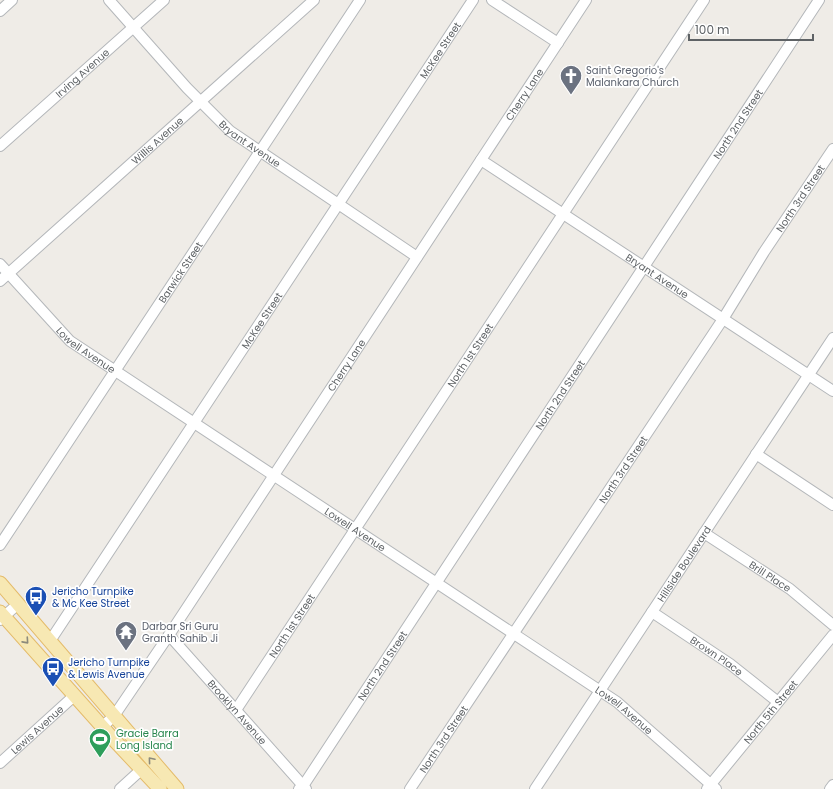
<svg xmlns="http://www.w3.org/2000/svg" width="833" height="789" font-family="Poppins,sans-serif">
	<rect width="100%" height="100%" fill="#efece7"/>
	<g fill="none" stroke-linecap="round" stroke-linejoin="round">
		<!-- minor casing -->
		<g stroke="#b4b7ba" stroke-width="12">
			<g id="minor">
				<path id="s1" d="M109,0L187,88L230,131L417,257"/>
				<path d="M492,0L558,43"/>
				<path d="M0,11L12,0"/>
				<path id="s2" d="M0,146L164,0"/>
				<path id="s3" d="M481,160L833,391"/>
				<path id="s4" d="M0,264L70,341L617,702L716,789"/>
				<path id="s5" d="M0,281L314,0"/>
				<path d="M756,454L833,505"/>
				<path id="s6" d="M704,533L790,589L833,625"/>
				<path id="s7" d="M0,545L360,0"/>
				<path id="s8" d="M652,612L730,664L778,702"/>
				<path d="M0,620L18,604"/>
				<path id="s9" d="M169,635L306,789"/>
				<path id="s10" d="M50,641L473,0"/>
				<path id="s11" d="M236,710L704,0"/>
				<path id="s12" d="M102,727L114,716L169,635L586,0"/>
				<path id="s13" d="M0,763L74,696"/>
				<path d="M120,789L142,769"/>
				<path id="s14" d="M299,789L303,786L819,0"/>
				<path id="s15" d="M410,789L723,319L764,252L833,149"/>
				<path id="s16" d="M535,789L833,338"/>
				<path id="s17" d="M707,789L833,635"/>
				<path d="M830,789L833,785"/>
			</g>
		</g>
		<!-- major casing -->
		<g stroke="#e4bb6a" stroke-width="15">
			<path id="major" d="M0,583L177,789
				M0,612L115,741L160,789"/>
		</g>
		<!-- minor -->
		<use href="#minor" stroke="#fff" stroke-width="10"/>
		<!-- major -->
		<use href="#major" stroke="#f7e8b3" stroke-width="13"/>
	</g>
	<!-- one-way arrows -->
	<defs><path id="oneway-chevron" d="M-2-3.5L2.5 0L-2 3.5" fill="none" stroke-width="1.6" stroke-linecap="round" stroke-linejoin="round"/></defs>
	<g stroke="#8c8a7c">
		<use href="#oneway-chevron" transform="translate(26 641) rotate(48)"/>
		<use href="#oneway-chevron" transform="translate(151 760) rotate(-130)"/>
	</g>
	<!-- icons -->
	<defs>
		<g id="church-pin" transform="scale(1.15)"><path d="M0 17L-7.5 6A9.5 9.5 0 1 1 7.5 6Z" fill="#6b7280" stroke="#fff"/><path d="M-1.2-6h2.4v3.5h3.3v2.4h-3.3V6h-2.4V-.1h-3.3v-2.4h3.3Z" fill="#fff"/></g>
		<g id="bus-pin" transform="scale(1.15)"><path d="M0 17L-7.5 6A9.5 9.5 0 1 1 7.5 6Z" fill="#1a4fb4" stroke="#fff"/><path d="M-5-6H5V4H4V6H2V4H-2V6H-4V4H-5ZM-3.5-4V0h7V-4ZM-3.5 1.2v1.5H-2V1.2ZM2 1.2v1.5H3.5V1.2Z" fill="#fff"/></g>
		<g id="temple-pin" transform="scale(1.15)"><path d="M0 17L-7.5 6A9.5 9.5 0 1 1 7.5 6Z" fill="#6b7280" stroke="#fff"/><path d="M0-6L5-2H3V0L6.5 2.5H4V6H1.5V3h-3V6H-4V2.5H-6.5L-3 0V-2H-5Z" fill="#fff"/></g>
		<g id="stadium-pin" transform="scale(1.15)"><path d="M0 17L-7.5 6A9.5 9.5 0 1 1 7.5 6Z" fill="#2e9e5b" stroke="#fff"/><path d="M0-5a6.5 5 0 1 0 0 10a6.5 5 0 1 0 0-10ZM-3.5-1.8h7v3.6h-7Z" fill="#fff"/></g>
	</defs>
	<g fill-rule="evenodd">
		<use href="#church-pin" x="571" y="76"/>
		<use href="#bus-pin" x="36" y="597"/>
		<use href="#temple-pin" x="126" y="632"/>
		<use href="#bus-pin" x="53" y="668"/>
		<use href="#stadium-pin" x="100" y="739"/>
	</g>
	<g text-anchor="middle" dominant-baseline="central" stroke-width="3.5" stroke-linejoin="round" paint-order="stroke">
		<!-- street labels -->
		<g font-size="10" fill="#5e6265" stroke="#fff">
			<text stroke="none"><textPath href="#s10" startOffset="708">McKee Street</textPath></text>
			<text stroke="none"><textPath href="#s2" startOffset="110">Irving Avenue</textPath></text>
			<text stroke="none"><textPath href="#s12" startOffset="761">Cherry Lane</textPath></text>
			<text stroke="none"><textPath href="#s14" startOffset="797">North 2nd Street</textPath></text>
			<text stroke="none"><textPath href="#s5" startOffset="211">Willis Avenue</textPath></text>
			<text stroke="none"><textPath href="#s1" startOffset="202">Bryant Avenue</textPath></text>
			<text stroke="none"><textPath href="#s15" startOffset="708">North 3rd Street</textPath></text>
			<text stroke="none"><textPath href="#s7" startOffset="327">Barwick Street</textPath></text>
			<text stroke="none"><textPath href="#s3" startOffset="211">Bryant Avenue</textPath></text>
			<text stroke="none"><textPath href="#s10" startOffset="384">McKee Street</textPath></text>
			<text stroke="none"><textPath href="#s4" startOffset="122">Lowell Avenue</textPath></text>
			<text stroke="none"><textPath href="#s11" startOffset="425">North 1st Street</textPath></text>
			<text stroke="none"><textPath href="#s12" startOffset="437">Cherry Lane</textPath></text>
			<text stroke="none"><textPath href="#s14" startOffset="473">North 2nd Street</textPath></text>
			<text stroke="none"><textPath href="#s15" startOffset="384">North 3rd Street</textPath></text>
			<text stroke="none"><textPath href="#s4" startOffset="446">Lowell Avenue</textPath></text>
			<text stroke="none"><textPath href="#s16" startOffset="270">Hillside Boulevard</textPath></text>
			<text stroke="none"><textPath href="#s6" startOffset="79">Brill Place</textPath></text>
			<text stroke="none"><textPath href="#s11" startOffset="101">North 1st Street</textPath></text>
			<text stroke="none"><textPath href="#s8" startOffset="78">Brown Place</textPath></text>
			<text stroke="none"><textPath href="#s14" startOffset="149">North 2nd Street</textPath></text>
			<text stroke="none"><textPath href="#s4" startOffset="770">Lowell Avenue</textPath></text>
			<text stroke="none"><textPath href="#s9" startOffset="103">Brooklyn Avenue</textPath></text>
			<text stroke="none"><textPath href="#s17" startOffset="100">North 5th Street</textPath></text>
			<text stroke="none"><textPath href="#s13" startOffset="50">Lewis Avenue</textPath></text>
			<text stroke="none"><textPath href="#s15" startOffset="60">North 3rd Street</textPath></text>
		</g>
		<!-- worship labels -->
		<g font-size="10" fill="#5b616d" stroke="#fff" text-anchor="start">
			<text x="586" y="70">Saint Gregorio's<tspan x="586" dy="12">Malankara Church</tspan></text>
			<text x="142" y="626">Darbar Sri Guru<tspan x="142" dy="12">Granth Sahib Ji</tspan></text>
		</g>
		<!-- transit labels -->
		<g font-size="10" fill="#164399" stroke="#fff" text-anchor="start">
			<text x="52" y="591">Jericho Turnpike<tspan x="52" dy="12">&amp; Mc Kee Street</tspan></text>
			<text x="68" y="662">Jericho Turnpike<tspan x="68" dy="12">&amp; Lewis Avenue</tspan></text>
		</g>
		<!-- leisure labels -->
		<g font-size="10" fill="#27864d" stroke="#fff" text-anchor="start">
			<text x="116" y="733">Gracie Barra<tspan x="116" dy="12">Long Island</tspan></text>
		</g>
	</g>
	<!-- scale -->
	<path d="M689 34v6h124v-6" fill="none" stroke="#5e6265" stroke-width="2"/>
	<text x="695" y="34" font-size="12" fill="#5e6265" stroke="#ffffff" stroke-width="3" paint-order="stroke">100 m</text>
</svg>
